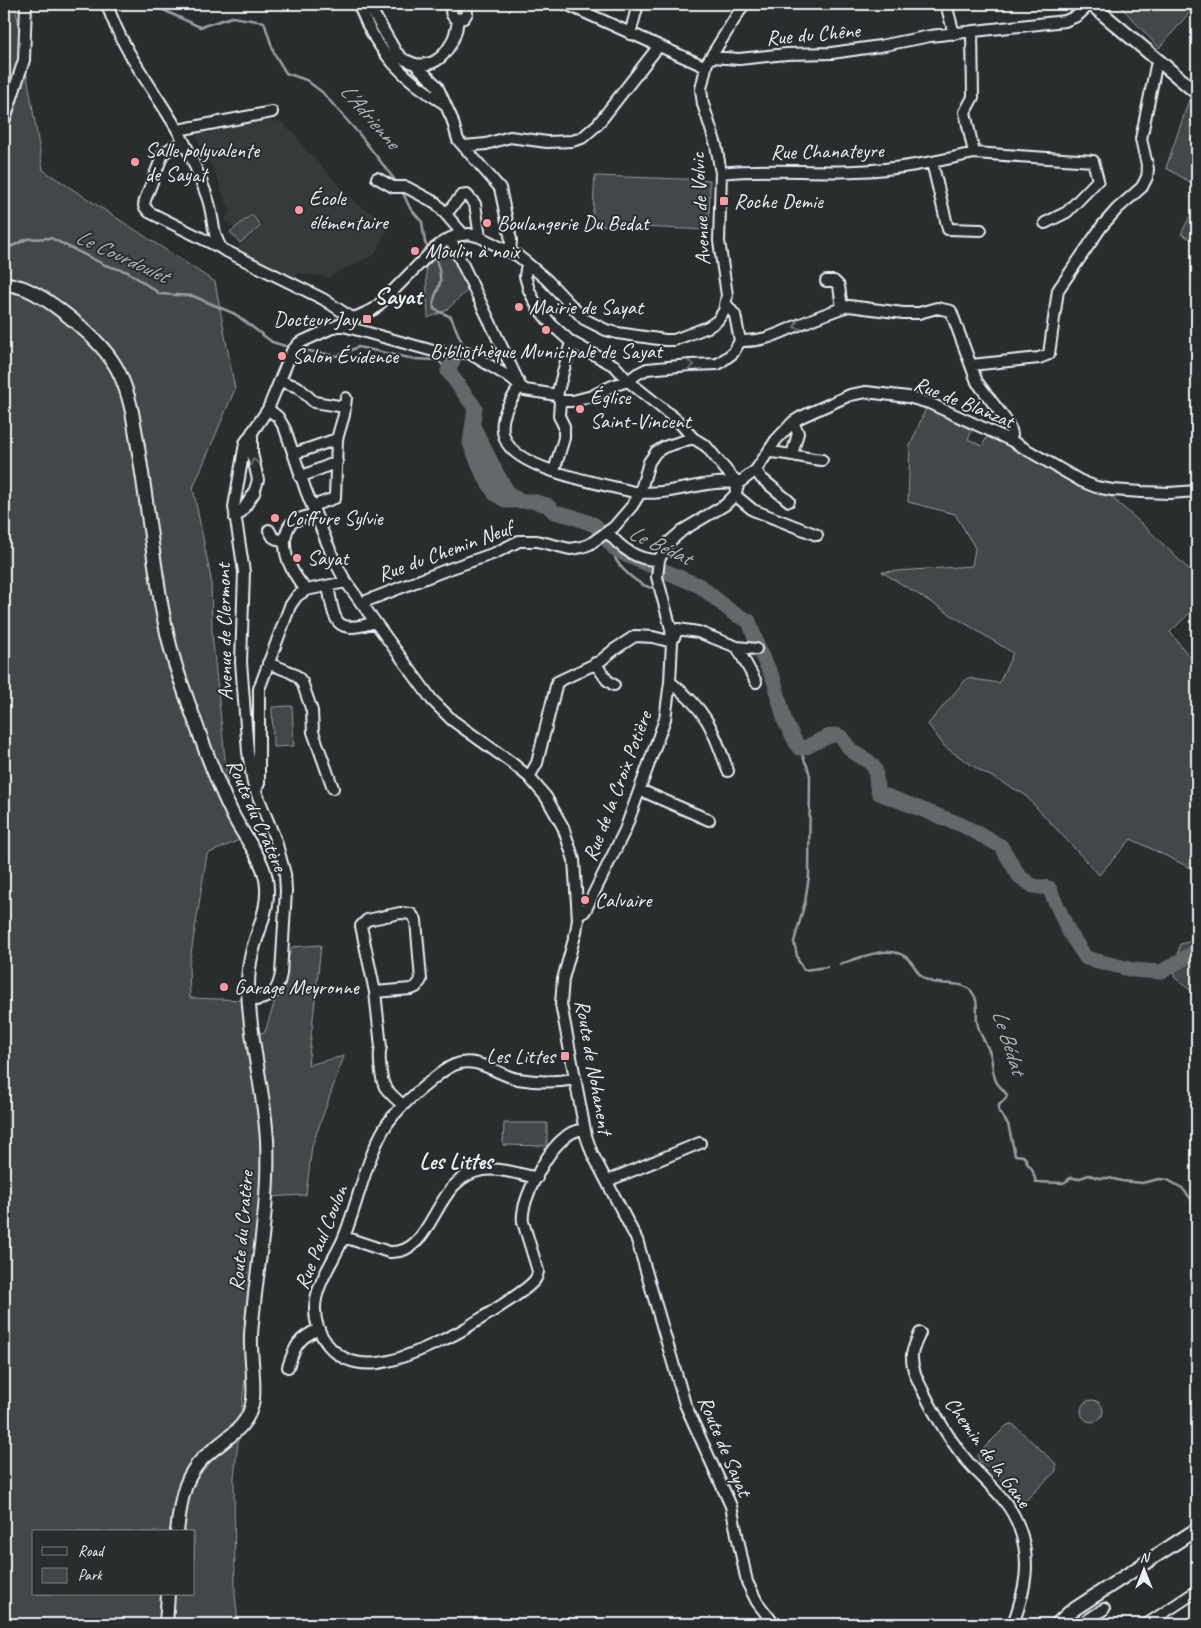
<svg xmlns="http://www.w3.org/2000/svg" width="1201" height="1628" font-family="Caveat,sans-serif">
	<rect width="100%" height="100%" fill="#2a2d2e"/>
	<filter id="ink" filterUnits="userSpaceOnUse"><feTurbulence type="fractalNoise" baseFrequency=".02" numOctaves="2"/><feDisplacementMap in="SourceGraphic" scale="10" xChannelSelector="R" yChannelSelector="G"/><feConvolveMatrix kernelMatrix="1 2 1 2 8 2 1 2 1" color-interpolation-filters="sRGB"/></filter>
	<g filter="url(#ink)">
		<!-- built -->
		<path fill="#363a3b" d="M269,118L271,122L276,120L285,124L286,128L295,133L301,144L355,203L390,224L375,254L329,277L298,273L296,278L237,248L264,225L252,212L235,227L225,221L231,209L225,201L216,174L207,157L210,156L209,154L206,155L205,152L207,151L205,145L201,147L196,135L206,131L207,134L220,128L225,129L239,123Z"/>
		<!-- green -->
		<path fill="#424648" stroke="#959ca0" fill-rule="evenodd" d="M4,4H15L43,170L215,282L235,389L193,488L211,579L212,634L230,807L244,838L207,854L189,966L190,998L245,1000V1036L265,1032L292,947L321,945L308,1065L344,1056L312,1146L306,1195L265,1197L234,1478L235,1593L238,1624H4ZM34,1532H194V1594H34Z
			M1123,4H1197L1159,48L1121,7Z
			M1190,97L1197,103V186L1166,168Z
			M595,176L710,180L709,230L592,225Z
			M1197,202V242L1181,234Z
			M252,214L261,226L240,243L230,232Z
			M442,253L452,256L468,290L445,311L428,318L426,267Z
			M926,408L972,430L968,439L982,446L987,437L1015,447L1078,486L1108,494L1142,524L1197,577V606L1170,632L1197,666V871L1131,839L1099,875L1024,794L979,770L945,747L928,724L967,678L999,683L1013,653L882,572L972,566L975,548L955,514L908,502L910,446Z
			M292,706L294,746L273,747L272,707Z
			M1197,940V992L1190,990L1174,977L1180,944Z
			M504,1123H547V1146L503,1145Z
			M1081 1411a11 11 0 1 1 22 0a11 11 0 1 1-22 0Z
			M1011,1424L1014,1425L1056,1464V1471L1025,1501L979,1461L978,1456L980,1452L1007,1425Z"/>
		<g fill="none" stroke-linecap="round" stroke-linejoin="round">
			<!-- stream -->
			<path stroke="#989fa3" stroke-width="2.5" d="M161,9L200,27L232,17L264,22L274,53L286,73L306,80L322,92L360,135L398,184
				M402,191L410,208L422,222L425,243L430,250
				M4,250L27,239L51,238L105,265L128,272L160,294L193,296L235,314L272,342L292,348
				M433,255C437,262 441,273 440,282C439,293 432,294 434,309L451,317L462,343
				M298,349L337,356L358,347L414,359L438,360L448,371
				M614,548C614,552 614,556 616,560C623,571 642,589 656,588
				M799,748L808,768L810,776L809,876L805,902L794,942L798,960L804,970L827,967
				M840,964C860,958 895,941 911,962C919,972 918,977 932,982C944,985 964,981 972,992C979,1000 976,1012 977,1021C978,1033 986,1042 990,1053C993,1062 992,1075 997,1083C1000,1087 1004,1090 1007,1095L1006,1098L999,1105V1112L1008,1124L1015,1155L1023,1156L1026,1159L1027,1163L1032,1169L1036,1182L1063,1183L1067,1181L1071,1177L1077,1179L1089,1175L1099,1178H1109L1122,1181L1142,1183L1159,1179L1168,1180L1182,1188L1192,1200L1197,1203"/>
			<!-- river -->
			<path stroke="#63686b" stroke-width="15" d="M453,361L448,371L475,408L470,443L483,474L495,494L507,501H532L547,505L554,512L571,516L595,525L614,548L626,555L700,586L733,613L749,621L759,650L774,680L785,722L799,748H802
				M473,426L497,474L509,494L519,500
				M806,747C813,744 828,735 835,735C843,735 846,745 851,750C858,757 872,760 875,770C877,778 875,785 879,793L962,825L1001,846L1019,876L1033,886L1049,888L1069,932L1086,958L1133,970L1161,972L1197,951"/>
			<!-- minor casing -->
			<g stroke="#e8f1f8" stroke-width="14">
				<path id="minor" d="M107,4C122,51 154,89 178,131C190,151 198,173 206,194C214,212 211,234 222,249L323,299L349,316L356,318
					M365,4L361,10C378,54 405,80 445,104
					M368,4L396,52L403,59L415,64L437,86L452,119L458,140L500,188L511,240L510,252
					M456,4L453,6C449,12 452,18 458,19L464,18L467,13L466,7L462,4
					M566,4L706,67
					M946,4L954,34
					M972,31L973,97L965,112L974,153L1093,161L1098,180L1067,212L1045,223
					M630,34L638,4
					M712,57L739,59L786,54L832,53L880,46L930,36L1065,21L1077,16L1090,4
					M415,64C442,69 456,41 458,19
					M4,122L24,60L26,4
					M178,130L272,112
					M184,142L171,148L163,154L145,200L144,206L149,212L221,248
					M464,146L486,144L510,137L547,142L572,141L582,138L598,124L658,47
					M932,162L948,229L981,230
					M721,173C766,168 811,173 856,171C896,170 935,162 974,153
					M377,178L393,187H406L436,203L463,234
					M446,214L461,196L467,195L475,204L480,237
					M450,238L519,383
					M527,263L525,276L529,290L538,308L552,325L571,342L615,366L628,381L678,421L693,438L706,446L731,476L739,483
					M826,281H834L839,286L842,308L849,306L903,313H919L937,308L951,311L977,382L1005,419L1011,430L1012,435L1010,440
					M340,325L437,352L469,353L509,377L525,390L557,395L560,401
					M740,341C765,342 779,333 801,324C814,318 828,313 842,308
					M971,365L1039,358L1049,354L1058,290L1102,226L1117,209L1142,187L1147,177L1148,169L1141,139L1156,66L1160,61
					M280,381L298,387L314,402L345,407
					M520,386C510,401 497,420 505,439C516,470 604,484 634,492C670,497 704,479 738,483
					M557,395L571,342
					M560,401H573L592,396L612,386L628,381L637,374L647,369L690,365L718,364L733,353L740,341L735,315L727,305
					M268,409L278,417L285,429L306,491L334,560L346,582L432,700L452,720L512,763L529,777L546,797L563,827L574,860L578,919L576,932L563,979L561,1004L586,1136L592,1153L637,1240L685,1404L731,1506L747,1582L757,1602L774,1624
					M769,452C787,453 804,458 822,460
					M293,454L337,439
					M792,455L798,433L793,422
					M756,470L761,478L789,501
					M554,471L564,438V426L559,416L560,401
					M300,477L337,462
					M739,483L756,470L776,440L793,422L801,417L850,395L866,392L908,397L929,403L1010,440L1081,481L1096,487L1112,490L1142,492L1169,493L1197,491
					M735,495L753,510L817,535
					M312,506L335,498L337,439L344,415L346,398
					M235,518L242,511L254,493L258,480L252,453V432
					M269,530L273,537L285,543
					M608,532C620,548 638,561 659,560
					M328,586C335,622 334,635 375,622
					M306,590C294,575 284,560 285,540C286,534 287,526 293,522C299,518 308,516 315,514
					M361,603L446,570L495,553L519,541H537L570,549L582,547L590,544L614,527L632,506L640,493L649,462L656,452L664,447L693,438
					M672,641L678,629L698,632L737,647L756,682
					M737,647L756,649
					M268,663L288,671L297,676L302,682L312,711L313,732L333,788
					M595,663L607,680L614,685
					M670,682C707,710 713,729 728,771
					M529,777L537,763L557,682L599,662L615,649L635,636L653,637L672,642
					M257,788L259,783V689L290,606L297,596L306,590L346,582
					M640,790L709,820
					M578,913L584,912L586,909L625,830L665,719L670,682L672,642L671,629L657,577L659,560L668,543L683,530L725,505L735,495L739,483
					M375,992L411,989L416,987L421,980L416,920L411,914L400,913L367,920L361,926L375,992L381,1047C378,1055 381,1080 385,1087C390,1094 397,1100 403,1105
					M248,1001C269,999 277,996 281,974L286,891L285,874L276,841L253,784L248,752L241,662L244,572L234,507L245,443L268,409L292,351L299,343L374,309L385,299L435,248L443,242L455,236L469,234L480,237L518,256L527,263L546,279L584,319L606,330L617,333L665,340H674L708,327L717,321L724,311L727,295L719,241L721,173L716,145L703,104L701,89L707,63L744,4
					M575,1079C558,1082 536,1082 518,1079C496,1075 478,1055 454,1065C442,1070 431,1081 421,1089C408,1100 396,1111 387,1124C367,1155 358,1202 344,1237C335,1259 314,1286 315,1310C315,1322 320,1335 328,1345C356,1378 399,1360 432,1345C443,1340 455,1335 466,1328C478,1320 531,1289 536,1278C537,1277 538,1272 538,1271L523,1222C520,1201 547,1152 563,1139C569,1133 576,1130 584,1129
					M607,1181L700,1143
					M344,1237L389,1252C436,1255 432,1177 483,1170C500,1168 520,1174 537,1178
					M920,1333C917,1341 911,1350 912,1358C912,1370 918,1381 923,1391C935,1415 950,1441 968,1462C987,1484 1009,1499 1019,1527C1032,1562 1025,1591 1013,1624
					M288,1367C295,1346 298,1338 319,1329
					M1082,1624L1104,1609
					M1147,1624L1197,1591"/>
			</g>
			<!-- major casing -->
			<g stroke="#e8f1f8" stroke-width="16">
				<path id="major" d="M1091,4L1197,93
					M4,283C11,285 19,286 26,289C53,301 97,337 113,362C123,377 128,394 132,412C141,460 147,509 154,558C160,599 166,639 180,679C195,721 211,770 231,811C241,834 261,854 266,879C271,906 258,928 252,953C249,964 248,976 248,988C249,1039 264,1089 267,1140C270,1206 256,1269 251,1334C250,1356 255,1378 253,1399C249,1433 216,1441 197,1465C182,1484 180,1508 177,1532
					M166,1624L168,1594
					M1057,1624L1070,1612L1197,1529"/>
			</g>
			<!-- minor -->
			<use href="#minor" stroke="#2a2d2e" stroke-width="10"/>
			<!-- major -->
			<use href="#major" stroke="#2a2d2e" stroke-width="12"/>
		</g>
		<!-- one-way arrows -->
		<defs><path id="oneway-chevron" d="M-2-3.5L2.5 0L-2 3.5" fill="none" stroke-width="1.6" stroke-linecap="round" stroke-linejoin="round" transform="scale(1.25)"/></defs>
		<g stroke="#6c7275">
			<use href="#oneway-chevron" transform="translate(797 326) rotate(156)"/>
			<use href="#oneway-chevron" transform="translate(691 365) rotate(-4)"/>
			<use href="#oneway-chevron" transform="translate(254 462) rotate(-103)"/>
		</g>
	</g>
	<!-- markers -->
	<g fill="#ff9aa2" stroke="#2a2d2e" stroke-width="2">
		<circle cx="135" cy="162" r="5"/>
		<rect x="719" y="196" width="10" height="10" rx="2.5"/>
		<circle cx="299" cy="210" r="5"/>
		<circle cx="487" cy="223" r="5"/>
		<circle cx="415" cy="251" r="5"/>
		<circle cx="519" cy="307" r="5"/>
		<rect x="362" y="314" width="10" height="10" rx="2.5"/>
		<circle cx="546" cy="330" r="5"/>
		<circle cx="282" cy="356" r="5"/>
		<circle cx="580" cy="409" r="5"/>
		<circle cx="275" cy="518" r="5"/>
		<circle cx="297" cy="558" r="5"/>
		<circle cx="585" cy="900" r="5"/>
		<circle cx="224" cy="987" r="5"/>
		<rect x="560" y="1051" width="10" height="10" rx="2.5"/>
	</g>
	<g text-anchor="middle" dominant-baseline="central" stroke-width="4" stroke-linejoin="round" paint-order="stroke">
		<!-- street labels -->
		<g font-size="21" fill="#e8f1f8" stroke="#2a2d2e">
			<text transform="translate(813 34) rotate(-5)">Rue du Chêne</text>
			<text transform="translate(827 151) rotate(-1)">Rue Chanateyre</text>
			<text transform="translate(700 209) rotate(-93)">Avenue de Volvic</text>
			<text transform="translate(964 402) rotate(22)">Rue de Blanzat</text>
			<text transform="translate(445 551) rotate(-20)">Rue du Chemin Neuf</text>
			<text transform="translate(224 632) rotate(-91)">Avenue de Clermont</text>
			<text transform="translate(617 786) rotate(-69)">Rue de la Croix Potière</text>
			<text transform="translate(257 815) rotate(66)">Route du Cratère</text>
			<text transform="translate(594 1067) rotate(80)">Route de Nohanent</text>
			<text transform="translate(241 1231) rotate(-85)">Route du Cratère</text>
			<text transform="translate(321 1237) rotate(-68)">Rue Paul Coulon</text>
			<text transform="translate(725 1446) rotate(67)">Route de Sayat</text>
			<text transform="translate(988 1452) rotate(54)">Chemin de la Gane</text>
		</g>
		<!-- poi labels -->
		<g font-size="21" fill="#e8f1f8" stroke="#2a2d2e" text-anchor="start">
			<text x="145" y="150">Salle polyvalente<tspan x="145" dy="24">de Sayat</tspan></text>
			<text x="309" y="198">École<tspan x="309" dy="24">élémentaire</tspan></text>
			<text x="734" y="201">Roche Demie</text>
			<text x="497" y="223">Boulangerie Du Bedat</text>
			<text x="425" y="251">Moulin à noix</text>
			<text x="529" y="307">Mairie de Sayat</text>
			<text x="357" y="319" text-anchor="end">Docteur Jay</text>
			<text x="546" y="351" text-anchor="middle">Bibliothèque Municipale de Sayat</text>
			<text x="292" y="356">Salon Évidence</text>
			<text x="590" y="397">Église<tspan x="590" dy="24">Saint-Vincent</tspan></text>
			<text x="285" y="518">Coiffure Sylvie</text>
			<text x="307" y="558">Sayat</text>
			<text x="595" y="900">Calvaire</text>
			<text x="234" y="987">Garage Meyronne</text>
			<text x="555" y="1056" text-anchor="end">Les Littes</text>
		</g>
		<!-- water labels -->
		<g font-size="22" font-style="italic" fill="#acb3b9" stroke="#2a2d2e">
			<text transform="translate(370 116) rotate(49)">L'Adrienne</text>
			<text transform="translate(122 256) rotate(25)">Le Courdoulet</text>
			<text transform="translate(660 545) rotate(25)">Le Bédat</text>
			<text transform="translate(1009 1042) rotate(72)">Le Bédat</text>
		</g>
		<!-- neighbourhood labels -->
		<g font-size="22" font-weight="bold" fill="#e8f1f8" stroke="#2a2d2e">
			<text x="456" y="1162">Les Littes</text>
		</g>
		<!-- quarter labels -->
		<g font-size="24" font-weight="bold" fill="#e8f1f8" stroke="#2a2d2e">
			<text x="398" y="296">Sayat</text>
		</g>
	</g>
	<!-- margin -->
	<rect width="1201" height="1628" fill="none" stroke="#2a2d2e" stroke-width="20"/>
	<rect x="10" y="10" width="1181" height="1608" fill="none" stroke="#e8f1f8" stroke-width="2" filter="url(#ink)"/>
	<!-- legend -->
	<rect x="32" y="1530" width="162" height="65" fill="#2a2d2e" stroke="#767b7f"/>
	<rect x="42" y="1547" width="25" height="8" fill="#2a2d2e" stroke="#767b7f"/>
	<text x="78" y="1556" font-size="15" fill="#e8f1f8">Road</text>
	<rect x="42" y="1568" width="25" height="15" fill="#424648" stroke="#767b7f"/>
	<text x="78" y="1580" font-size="15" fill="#e8f1f8">Park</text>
	<!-- north arrow -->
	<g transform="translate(1144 1570)" stroke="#2a2d2e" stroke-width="4" paint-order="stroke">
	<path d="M0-4L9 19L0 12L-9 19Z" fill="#e8f1f8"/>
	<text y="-8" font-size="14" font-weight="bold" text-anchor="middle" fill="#e8f1f8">N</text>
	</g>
</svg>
